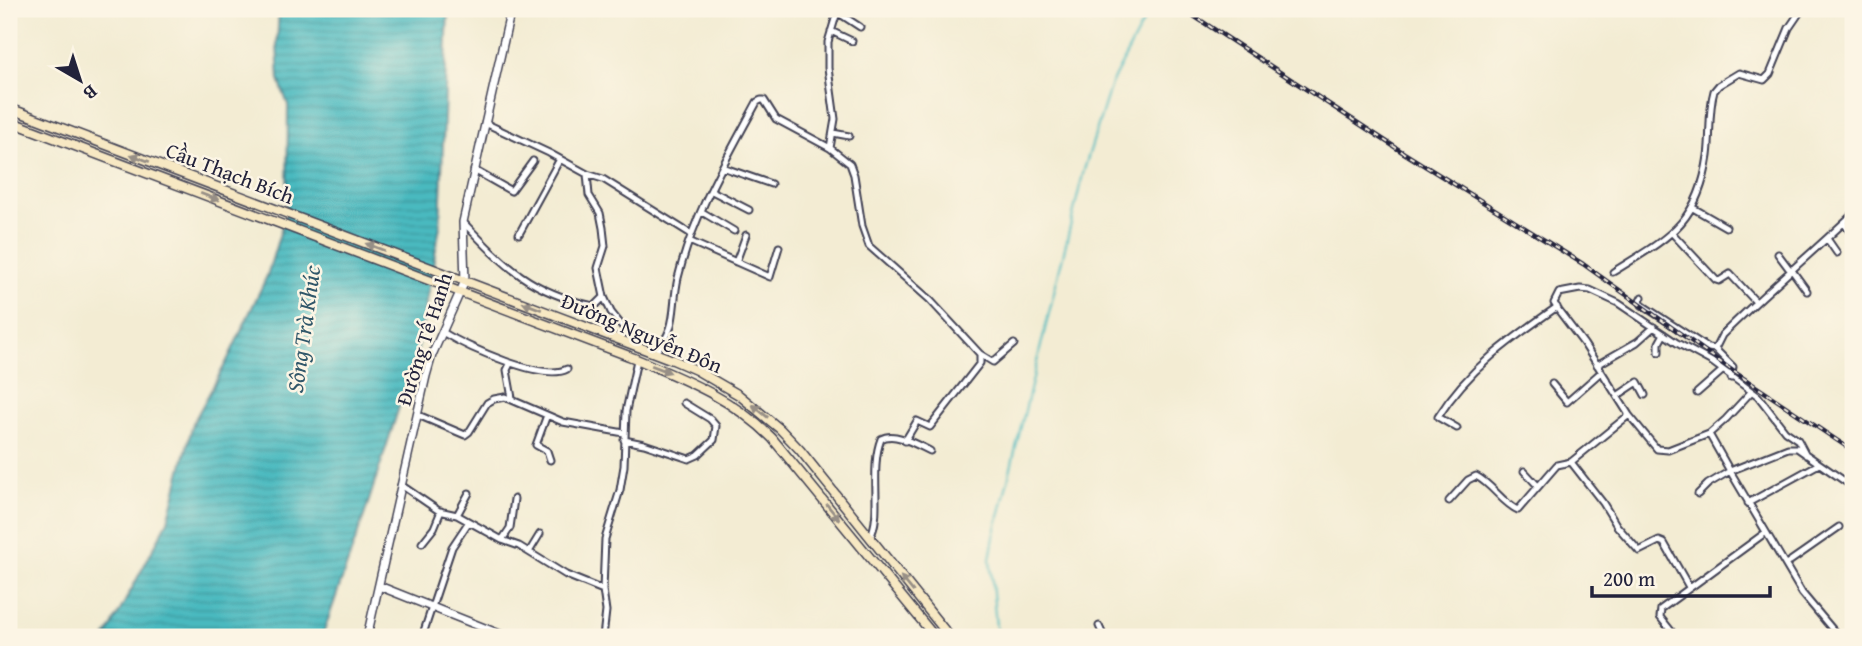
<svg xmlns="http://www.w3.org/2000/svg" width="1862" height="646" font-family="'Gentium Book Plus',serif">
	<defs>
		<pattern id="water-rules" width="6" height="5" patternUnits="userSpaceOnUse" patternTransform="scale(1.75)"><rect width="6" height="5" fill="#4abac0"/><path d="M0 2.5h6" fill="none" stroke="#3d979d"/></pattern>
	</defs>
	<rect width="100%" height="100%" fill="#fcf5e5"/>
	<filter id="ink" filterUnits="userSpaceOnUse"><feTurbulence type="fractalNoise" baseFrequency=".0143" numOctaves="2"/><feDisplacementMap in="SourceGraphic" scale="14" xChannelSelector="R" yChannelSelector="G"/><feConvolveMatrix kernelMatrix="1 2 1 2 8 2 1 2 1" color-interpolation-filters="sRGB"/></filter>
	<filter id="wash" filterUnits="userSpaceOnUse"><feTurbulence type="fractalNoise" baseFrequency=".00686" numOctaves="4" result="noise"/><feDisplacementMap in="SourceGraphic" scale="28" xChannelSelector="R" yChannelSelector="G"/><feGaussianBlur stdDeviation="1.57" result="paint"/><feColorMatrix in="noise" values="0 0 0 0 0 0 0 0 0 0 0 0 0 0 0 0 0 1.4 0 .05"/><feComposite in="paint" operator="in"/></filter>
	<g filter="url(#wash)">
		<rect width="100%" height="100%" fill="#f3ecd3"/>
		<!-- water -->
		<path fill="url(#water-rules)" stroke="#366e7e" stroke-width="2" d="M279,9H448L440,226L418,348L365,513L322,637H106L168,521L193,423L227,361L267,276L287,210L288,105L279,80L277,44Z"/>
		<g fill="none" stroke-linecap="round" stroke-linejoin="round">
			<!-- stream -->
			<path stroke="#4abac0" stroke-width="2" d="M997,637L990,559L994,537L1084,170L1111,84L1150,9"/>
		</g>
	</g>
	<g filter="url(#ink)">
		<g fill="none" stroke-linecap="round" stroke-linejoin="round">
			<!-- minor casing -->
			<g stroke="#414052" stroke-width="9">
				<path id="minor" d="M837,12L860,27
					M831,31L852,41
					M485,123L549,153L587,174L603,179L691,234
					M833,133L849,136
					M830,148L835,119L828,68V42L838,9
					M722,167L771,184
					M474,170L511,191L533,161
					M587,174L589,195L600,213L603,228L605,246L598,268L604,297L611,312L630,336L633,345
					M712,191L749,210
					M1693,208L1726,227
					M702,212L734,231
					M464,223C506,267 531,292 593,306L596,305L604,297
					M1844,223L1853,236
					M519,234L560,159
					M1673,234L1716,280L1719,281L1730,274L1756,302
					M1828,240L1837,253
					M689,241L770,277L779,247
					M1778,254L1790,270
					M736,262L746,235
					M1791,269L1807,291
					M1613,272C1667,238 1698,225 1708,156C1711,134 1708,112 1714,91L1719,85L1739,73L1764,80L1770,74L1789,28L1802,9
					M1642,297L1640,301L1642,305L1708,348L1715,349
					M444,333C467,347 544,382 567,369
					M1659,352V343L1664,334
					M654,353C679,328 671,309 678,278C693,215 727,158 757,102L761,100H764L776,119L830,148L850,164L854,175L862,226L869,246L930,300L980,354L993,362L1014,344
					M510,364L507,370L512,398
					M1597,365L1637,342L1654,327
					M1731,378L1733,367L1715,349L1722,335C1764,293 1810,255 1853,214
					M1552,384L1567,402L1601,372
					M1697,393L1722,371
					M1617,396L1638,382L1645,395
					M418,415L465,435L469,432L487,403L494,399L505,397L563,422L624,433
					M547,415L536,445L547,451L550,460
					M1457,428L1438,417C1468,369 1511,339 1557,307
					M1709,434L1726,419L1751,392
					M624,440L644,444L689,459L698,455L714,440L716,426L710,419L684,403
					M905,441L917,421L930,427L980,363V354
					M1806,455L1798,440L1785,431L1758,396L1712,362L1677,343L1618,303L1590,290L1580,289L1559,293L1554,303L1559,311L1584,344L1629,415L1657,449L1668,450L1709,434L1730,471L1788,448H1797L1853,487
					M1571,462L1603,503L1617,526L1639,551L1659,541L1664,543L1689,587
					M1524,471L1537,485
					M401,485L439,511L457,515L502,540L519,546L566,575L603,590
					M1698,494L1708,484L1730,471L1802,593L1838,636L1837,637
					M1449,501L1468,480L1476,476C1492,484 1503,504 1518,510L1557,465L1571,462L1629,415
					M1748,503L1819,464
					M457,515L469,493
					M870,537C883,515 869,469 881,439C895,431 917,445 930,451
					M502,540L510,528L514,499
					M422,543L434,528L441,511
					M529,552L540,534
					M1786,564L1839,527
					M1099,626L1104,637
					M422,637L452,547L468,523
					M603,637L606,611L603,590L605,539L620,490L624,466L626,411L637,360
					M1676,637L1660,617L1661,609L1765,533"/>
			</g>
			<!-- tertiary casing -->
			<g stroke="#414052" stroke-width="10">
				<path id="tertiary" d="M379,586L507,637
					M367,637L426,376L432,355L465,281L463,222L511,9"/>
			</g>
			<!-- secondary casing -->
			<g stroke="#414052" stroke-width="11">
				<path id="secondary" d="M9,108L673,360L696,370L739,395L780,429L800,450L950,637
					M9,121L629,356C681,378 731,397 772,438L935,637"/>
			</g>
			<!-- minor -->
			<use href="#minor" stroke="#fff" stroke-width="5"/>
			<!-- tertiary -->
			<use href="#tertiary" stroke="#fff" stroke-width="7"/>
			<!-- secondary -->
			<use href="#secondary" stroke="#f7e8c3" stroke-width="8"/>
			<!-- rail casing -->
			<g stroke="#22223b" stroke-width="4.5">
				<path id="rail" d="M1183,9L1404,153L1583,264L1733,371L1853,451"/>
			</g>
			<!-- rail -->
			<use href="#rail" stroke="#fcf5e5" stroke-width="2" stroke-dasharray="5" stroke-linecap="butt"/>
		</g>
		<!-- one-way arrows -->
		<defs><path id="oneway-solid" d="M-6-.8H1V-3.2L6.5 0L1 3.2V.8H-6Z" transform="scale(1.75)"/></defs>
		<g fill="#978f86">
			<use href="#oneway-solid" transform="translate(140 158) rotate(-159)"/>
			<use href="#oneway-solid" transform="translate(210 197) rotate(21)"/>
			<use href="#oneway-solid" transform="translate(375 247) rotate(-159)"/>
			<use href="#oneway-solid" transform="translate(532 306) rotate(-159)"/>
			<use href="#oneway-solid" transform="translate(661 369) rotate(21)"/>
			<use href="#oneway-solid" transform="translate(760 411) rotate(-141)"/>
			<use href="#oneway-solid" transform="translate(833 512) rotate(51)"/>
			<use href="#oneway-solid" transform="translate(907 584) rotate(-129)"/>
		</g>
	</g>
	<g text-anchor="middle" dominant-baseline="central" stroke-width="5" stroke-linejoin="round" paint-order="stroke">
		<!-- street labels -->
		<g font-size="21" fill="#22223b" stroke="#fcf5e5">
			<text transform="translate(230 173) rotate(21)">Cầu Thạch Bích</text>
			<text transform="translate(642 333) rotate(23)">Đường Nguyễn Đôn</text>
			<text transform="translate(424 339) rotate(-72)">Đường Tế Hanh</text>
		</g>
		<!-- water labels -->
		<g font-size="23" font-style="italic" fill="#30576a" stroke="#fcf5e5">
			<text transform="translate(303 329) rotate(-82)">Sông Trà Khúc</text>
		</g>
	</g>
	<!-- margin -->
	<rect width="1862" height="646" fill="none" stroke="#fcf5e5" stroke-width="35"/>
	<!-- north arrow -->
	<g transform="translate(80 80) rotate(141)" stroke="#fcf5e5" stroke-width="5" paint-order="stroke">
	<path d="M0-5L12 26L0 18L-12 26Z" fill="#22223b"/>
	<text y="-10" font-size="19" font-weight="bold" text-anchor="middle" fill="#22223b">B</text>
	</g>
	<!-- scale -->
	<path d="M1592 586v10h178v-10" fill="none" stroke="#22223b" stroke-width="3.5"/>
	<text x="1603" y="586" font-size="21" fill="#22223b" stroke="#fcf5e5" stroke-width="5" paint-order="stroke">200 m</text>
</svg>
